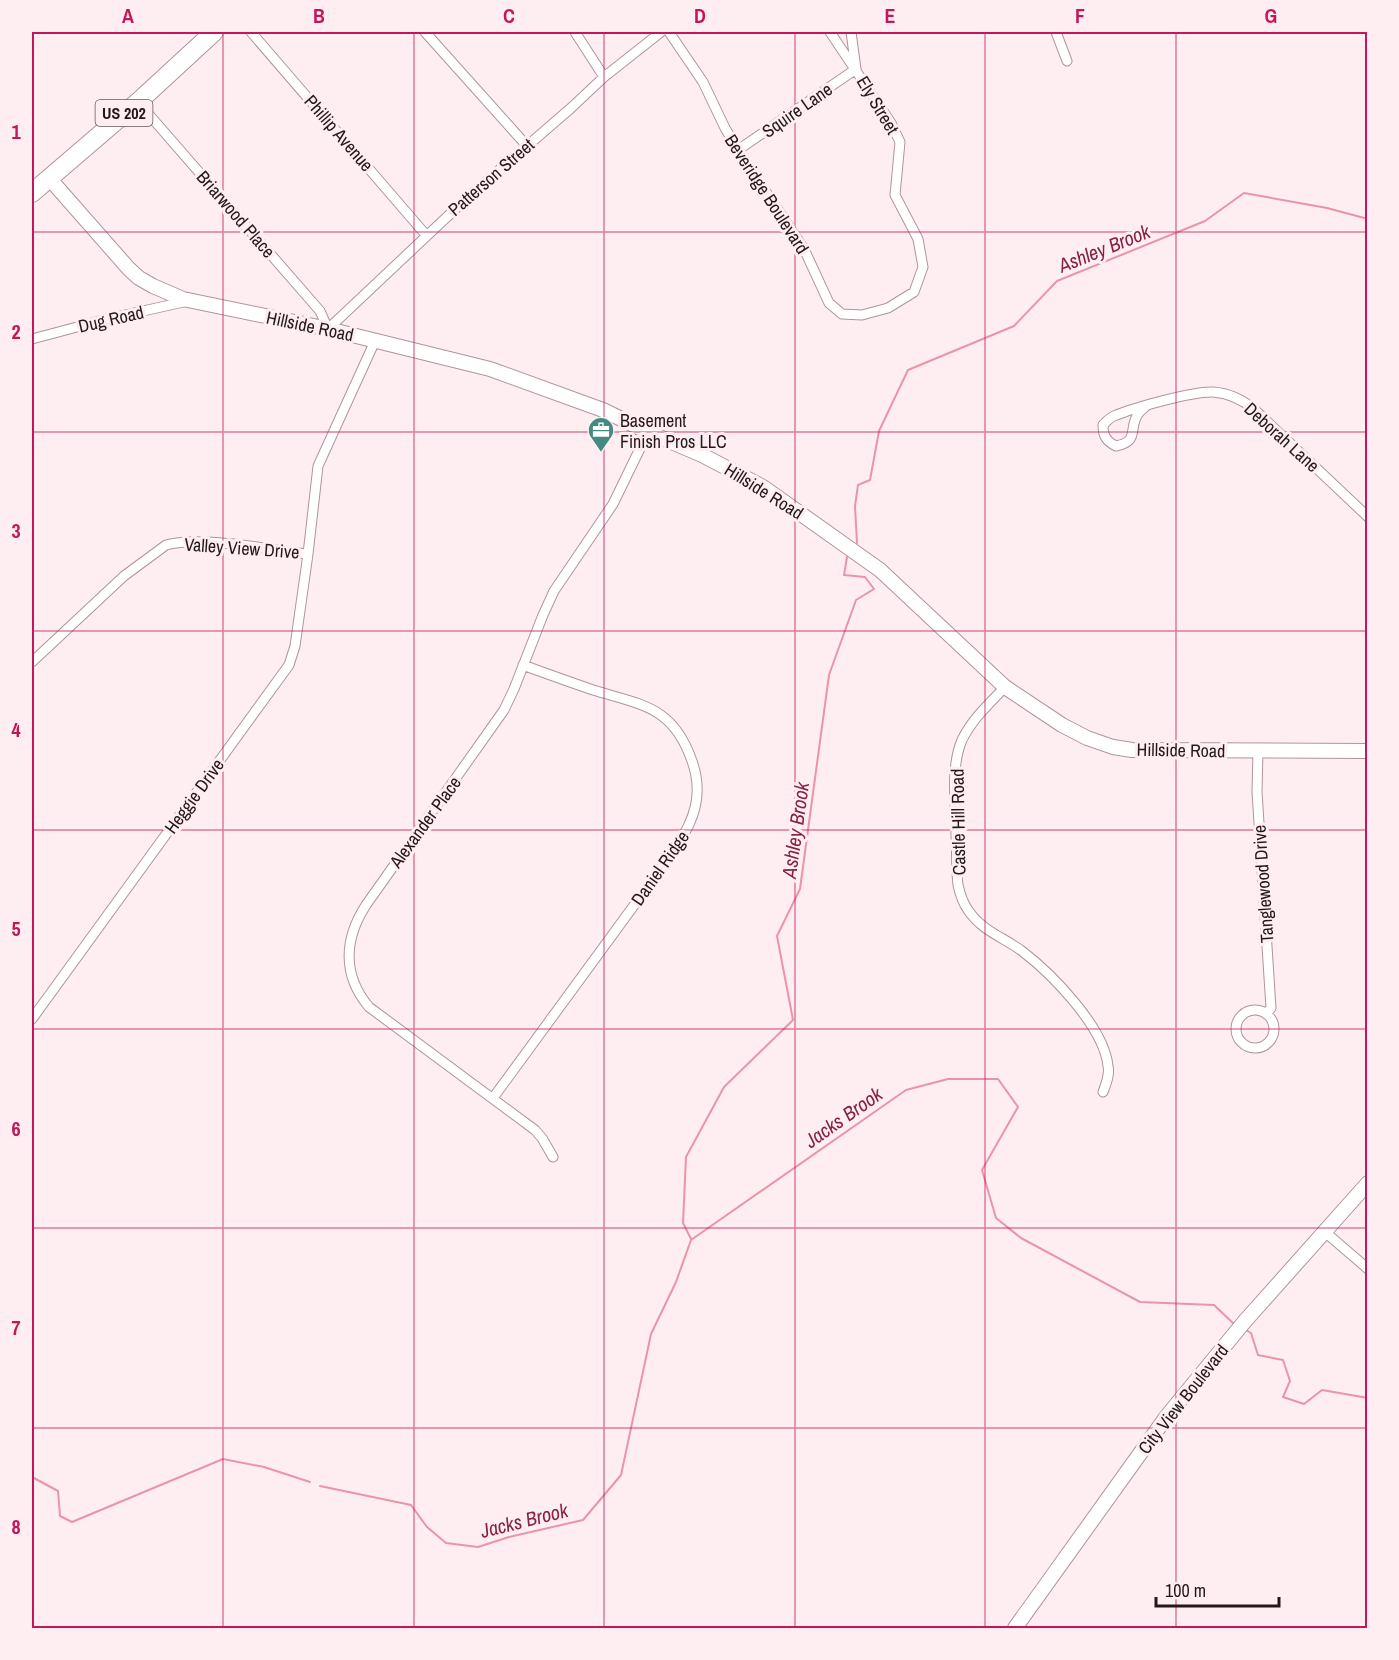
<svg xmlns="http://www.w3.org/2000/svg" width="1399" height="1660" font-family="'Archivo Narrow',sans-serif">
	<rect width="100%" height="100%" fill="#ffeef1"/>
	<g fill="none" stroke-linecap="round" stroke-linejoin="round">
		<!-- stream -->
		<path stroke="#ea94a9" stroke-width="2" d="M857,543L855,506L858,485L870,480L879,431L908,370L1014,326L1057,281L1205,221L1244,193L1327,208L1368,219
			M691,1239L683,1223L686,1157L724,1087L793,1020L777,936L800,889L829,675L856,600L874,589L865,577L844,575L847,557
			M1246,1330L1251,1333L1258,1355L1283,1360L1290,1381L1283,1397L1304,1404L1322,1390L1368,1398
			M32,1477L58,1491L60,1516L72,1522L223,1459L264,1467L310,1482
			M320,1486L411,1505L427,1527L446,1543L478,1547L509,1537L583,1520L621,1475L651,1334L676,1282L691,1240L906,1090L948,1079H998L1018,1107L982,1170L996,1218L1021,1238L1140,1302L1214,1305L1235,1325"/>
		<!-- street casing -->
		<g stroke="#af959a" stroke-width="11">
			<path id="street" d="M251,32L426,235
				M425,32L527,146
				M575,32L604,77
				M669,32L703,82L725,128L738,150L804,249L829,303L842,314L862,315L888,308L914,292L923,267L918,239L895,195L900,142L891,123L830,32
				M1056,32L1067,61
				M138,102L320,311L328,329L467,198L571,108L604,77L661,32
				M738,150L856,69L851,32
				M32,339L107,319L188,301
				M1146,406C1143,409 1140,411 1138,414C1128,429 1140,441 1116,446C1106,441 1103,436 1103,425C1106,422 1109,418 1114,416C1133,408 1193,391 1213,392C1229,393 1243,400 1255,410L1368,517
				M32,662L124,576L166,545C200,535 270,550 308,554L318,466L375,341
				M1005,687C990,703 972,719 962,740C950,768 956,805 956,835C957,851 956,869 958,885C960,894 963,903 968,910C982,931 1003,937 1022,951C1052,974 1104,1027 1108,1066C1110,1075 1106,1084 1103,1092
				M1258,751L1257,792L1271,1008L1266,1014
				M1236 1029a19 19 0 1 1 38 0a19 19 0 1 1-38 0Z
				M32,1019L289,665L295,646L308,554
				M493,1098L676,848C694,820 704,795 692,761C673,706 642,705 593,690C570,682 547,674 523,665
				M553,1157L542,1138L535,1130L369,1007C342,975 344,939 366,905L504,710L514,689L543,615L554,591L613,504L648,432
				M1325,1232L1368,1269"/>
		</g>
		<!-- secondary casing -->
		<g stroke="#af959a" stroke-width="16">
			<path id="secondary" d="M49,178L129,269L139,278L153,286L183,299L328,329L490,369L603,410L648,432L702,455L763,487L880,570L1005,687L1062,725L1087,738L1113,747L1132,750L1368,751
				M1015,1628L1167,1416L1245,1321L1368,1183"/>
		</g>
		<!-- highway casing -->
		<g stroke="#af959a" stroke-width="20">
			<path id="highway" d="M32,193L138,102L214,32"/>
		</g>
		<!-- street -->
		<use href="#street" stroke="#fff" stroke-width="9"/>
		<!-- secondary -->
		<use href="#secondary" stroke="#fff" stroke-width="14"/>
		<!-- highway -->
		<use href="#highway" stroke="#fff" stroke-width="18"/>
	</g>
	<!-- grid -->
	<path fill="none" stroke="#c2185b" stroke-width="1.5" stroke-opacity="0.55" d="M223,32V1628M414,32V1628M604,32V1628M795,32V1628M985,32V1628M1176,32V1628M32,232H1368M32,432H1368M32,631H1368M32,830H1368M32,1029H1368M32,1228H1368M32,1428H1368"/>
	<!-- icons -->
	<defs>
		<g id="office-pin" transform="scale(1.35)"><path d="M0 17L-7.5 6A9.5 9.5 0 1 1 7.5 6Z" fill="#458a81" stroke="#ffeef1"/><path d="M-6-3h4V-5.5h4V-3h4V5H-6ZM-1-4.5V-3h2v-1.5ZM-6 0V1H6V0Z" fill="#fff"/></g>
	</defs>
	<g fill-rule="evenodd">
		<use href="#office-pin" x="601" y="430"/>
	</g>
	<g text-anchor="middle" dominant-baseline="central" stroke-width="6" stroke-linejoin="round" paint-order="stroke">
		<!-- shield labels -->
		<rect fill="#ffeef1" stroke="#65595b" stroke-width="1.5" x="95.5" y="100" width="57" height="26" rx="4.5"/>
		<g font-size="16" font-weight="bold" fill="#23191b">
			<text x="124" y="113">US 202</text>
		</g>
		<!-- street labels -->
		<g font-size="18" fill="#23191b" stroke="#ffeef1">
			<text transform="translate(878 105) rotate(59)">Ely Street</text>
			<text transform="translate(797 110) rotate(-35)">Squire Lane</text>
			<text transform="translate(339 133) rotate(49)">Phillip Avenue</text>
			<text transform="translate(491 177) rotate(-41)">Patterson Street</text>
			<text transform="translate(767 194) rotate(57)">Beveridge Boulevard</text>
			<text transform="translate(236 214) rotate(49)">Briarwood Place</text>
			<text transform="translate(111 319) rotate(-13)">Dug Road</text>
			<text transform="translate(310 326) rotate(12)">Hillside Road</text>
			<text transform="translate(1282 437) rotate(42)">Deborah Lane</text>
			<text transform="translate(764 491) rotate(32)">Hillside Road</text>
			<text transform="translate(242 548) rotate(4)">Valley View Drive</text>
			<text transform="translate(1181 750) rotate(1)">Hillside Road</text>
			<text transform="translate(194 796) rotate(-54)">Heggie Drive</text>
			<text transform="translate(425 822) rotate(-54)">Alexander Place</text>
			<text transform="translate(958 822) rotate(-91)">Castle Hill Road</text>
			<text transform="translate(660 868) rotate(-55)">Daniel Ridge</text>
			<text transform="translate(1263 884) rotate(-94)">Tanglewood Drive</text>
			<text transform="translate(1183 1399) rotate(-52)">City View Boulevard</text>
		</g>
		<!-- poi labels -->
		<g font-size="18" fill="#23191b" stroke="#ffeef1" text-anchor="start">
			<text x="620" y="420">Basement<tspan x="620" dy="21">Finish Pros LLC</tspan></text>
		</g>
		<!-- water labels -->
		<g font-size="20" font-style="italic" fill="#862245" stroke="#ffeef1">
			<text transform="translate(1104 248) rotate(-22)">Ashley Brook</text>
			<text transform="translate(795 830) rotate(-82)">Ashley Brook</text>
			<text transform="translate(843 1117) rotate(-35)">Jacks Brook</text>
			<text transform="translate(524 1520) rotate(-14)">Jacks Brook</text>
		</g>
	</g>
	<!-- border -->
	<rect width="1399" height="1660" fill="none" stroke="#ffeef1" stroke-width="66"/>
	<!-- scale -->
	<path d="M1156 1597v9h123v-9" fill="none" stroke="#23191b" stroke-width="3"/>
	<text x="1165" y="1597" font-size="18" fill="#23191b" stroke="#ffeef1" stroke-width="4.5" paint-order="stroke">100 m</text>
	<rect x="33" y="33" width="1333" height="1594" fill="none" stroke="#c2185b" stroke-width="2"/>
	<g font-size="20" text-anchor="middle" font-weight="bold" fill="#c2185b">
		<text x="128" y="23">A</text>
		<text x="319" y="23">B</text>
		<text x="509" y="23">C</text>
		<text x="700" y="23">D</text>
		<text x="890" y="23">E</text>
		<text x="1080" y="23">F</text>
		<text x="1271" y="23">G</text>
		<text x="16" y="139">1</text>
		<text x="16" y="339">2</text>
		<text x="16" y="538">3</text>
		<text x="16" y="737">4</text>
		<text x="16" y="936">5</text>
		<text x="16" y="1136">6</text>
		<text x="16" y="1335">7</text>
		<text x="16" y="1534">8</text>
	</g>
</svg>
